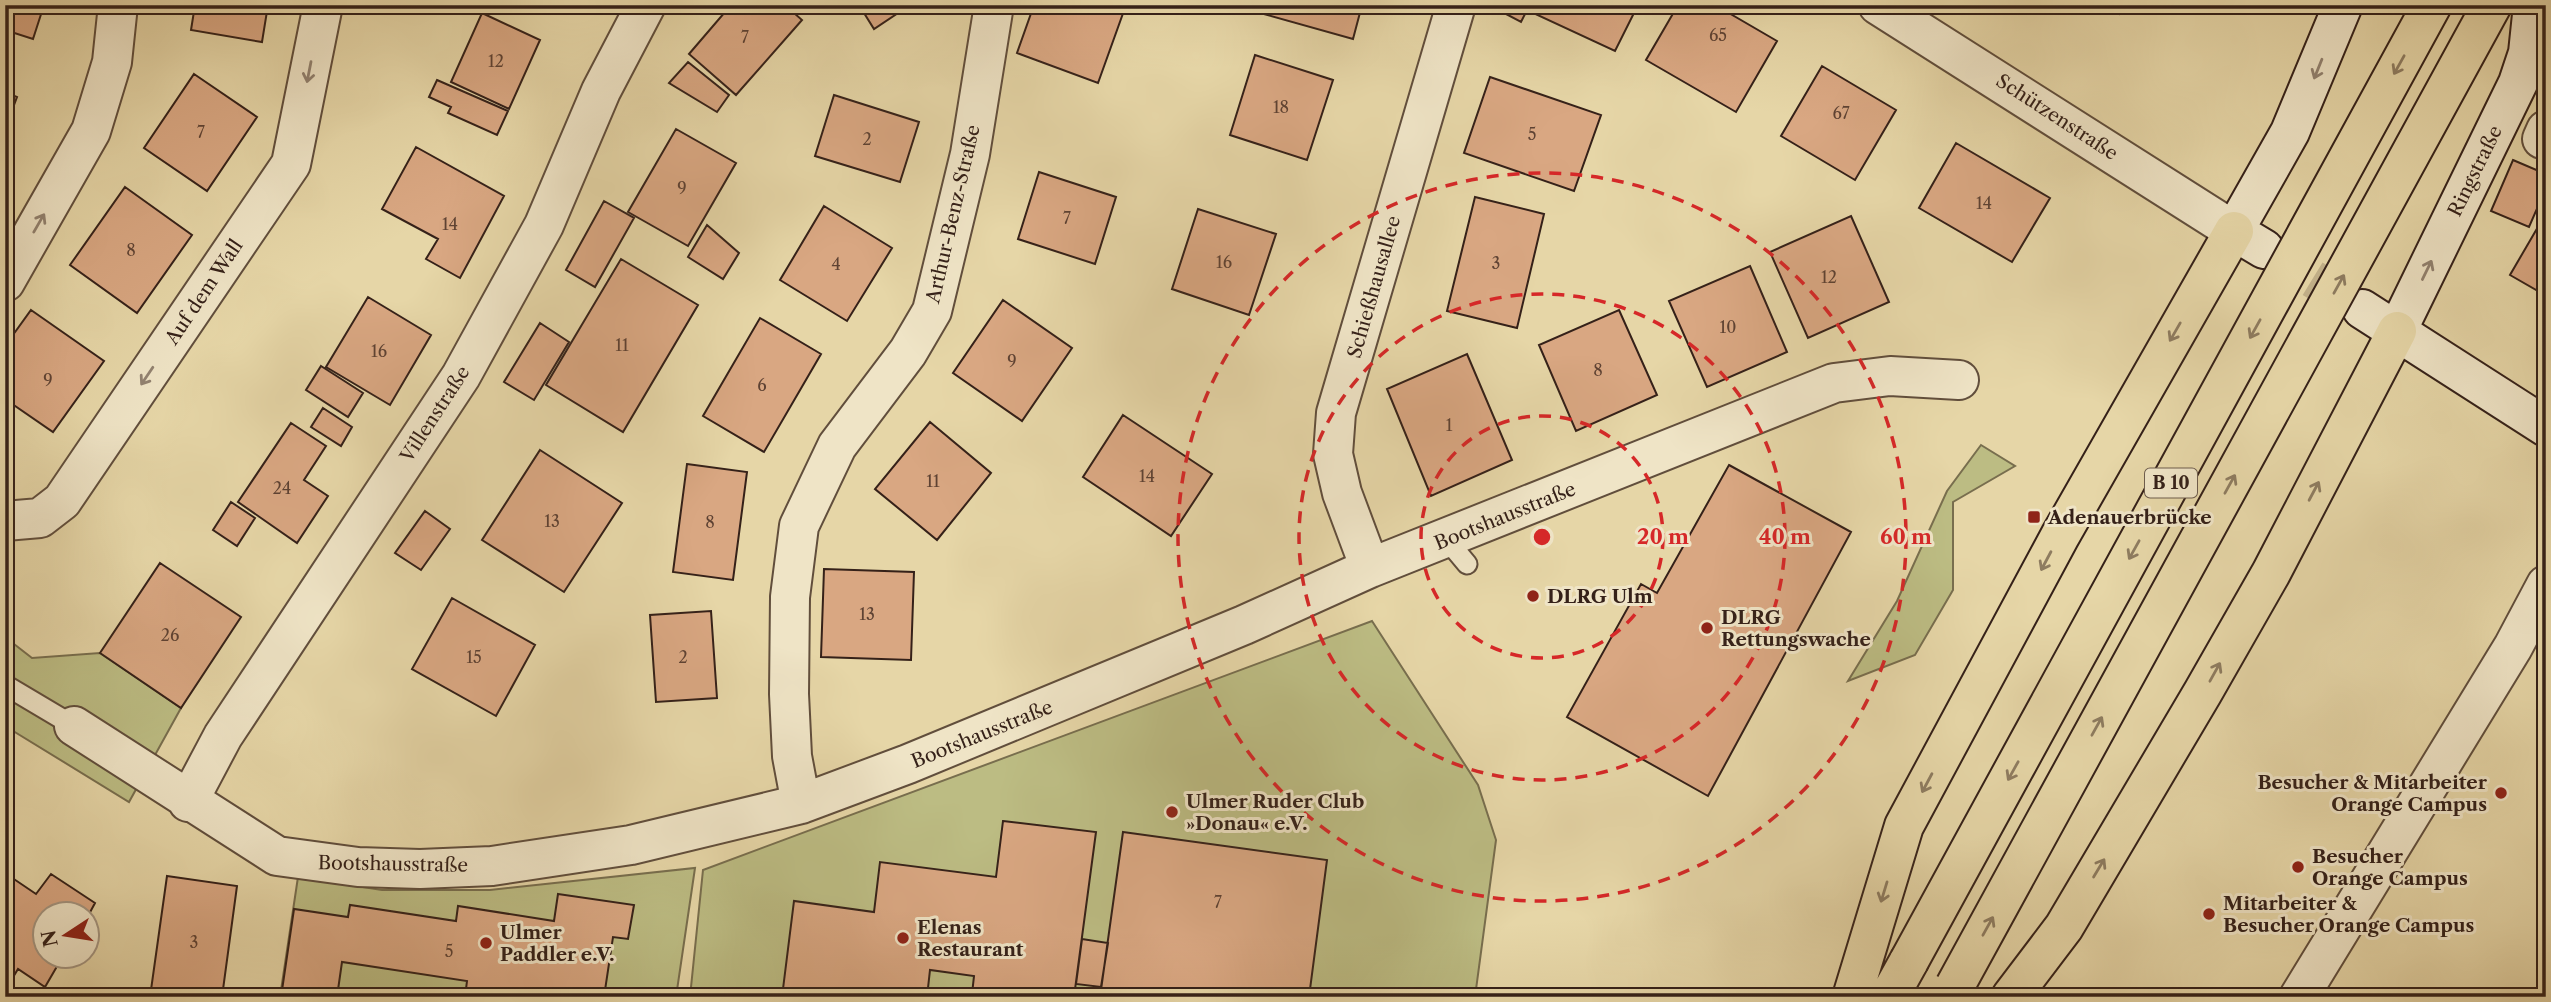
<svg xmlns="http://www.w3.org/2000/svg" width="2551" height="1002" font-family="'Libre Caslon Text',serif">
	<rect width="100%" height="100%" fill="#e6d6a7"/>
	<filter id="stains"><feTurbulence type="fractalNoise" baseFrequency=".00286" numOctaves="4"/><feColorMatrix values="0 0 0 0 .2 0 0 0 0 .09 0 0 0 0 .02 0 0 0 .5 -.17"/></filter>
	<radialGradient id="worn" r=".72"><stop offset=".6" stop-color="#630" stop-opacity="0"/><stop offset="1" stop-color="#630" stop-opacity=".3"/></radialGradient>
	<!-- green -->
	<path fill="#bcbc83" stroke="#786e4e" stroke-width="2" d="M1981,445L2015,466L1953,502V590L1915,655L1848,681L1897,601L1947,491Z
		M1372,621L1478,785L1496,840L1475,997H690L703,870Z
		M5,637L32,658L100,653L181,708L129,802L5,726Z
		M695,868L676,997H280L298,877L382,890H490Z"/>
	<!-- building -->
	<path fill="#d9a782" stroke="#352119" stroke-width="2" d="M5,5H44L33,39L5,30Z
		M195,5H268L262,42L191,30Z
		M731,5H785L802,20L736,95L689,54Z
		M859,5H910L874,29Z
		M1034,5H1126L1098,83L1017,53Z
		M1267,5H1362L1353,39L1264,14Z
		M1489,5H1638L1615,51L1527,10L1521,22Z
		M1678,5H1715L1777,41L1736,112L1646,60Z
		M2119,5L2123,7L2119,14L2101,6Z
		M482,13L540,40L509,109L451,82Z
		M1255,55L1333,80L1307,160L1230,135Z
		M688,62L729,95L717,112L669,83Z
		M1822,66L1896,110L1855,180L1781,136Z
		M194,74L257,117L207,191L144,148Z
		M1490,77L1601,115L1574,191L1464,153Z
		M437,80L508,111L497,135L448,113L451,107L429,97Z
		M5,92L17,97L5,129Z
		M834,95L919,122L900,182L815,156Z
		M676,129L736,163L688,246L628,212Z
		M1956,143L2050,198L2012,262L1919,208Z
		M416,147L504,196L460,278L426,259L438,239L382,209Z
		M2513,160L2546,174V188L2529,227L2491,211Z
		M1039,172L1116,197L1095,264L1018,239Z
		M125,187L192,235L137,313L70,265Z
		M1475,197L1544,214L1517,328L1447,311Z
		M604,201L634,218L595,287L566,270Z
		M824,206L892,248L847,321L780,280Z
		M1198,209L1276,234L1249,315L1172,289Z
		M2546,213V289L2543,294L2510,275Z
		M1851,216L1889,302L1808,338L1770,252Z
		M707,225L739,253L723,279L688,257Z
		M621,259L698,305L623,432L546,385Z
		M1750,266L1787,352L1707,387L1669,301Z
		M368,297L431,335L390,405L326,367Z
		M1003,300L1072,348L1022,421L953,373Z
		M31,310L104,361L53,432L5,399V346Z
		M1619,310L1657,395L1576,431L1539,345Z
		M760,318L821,354L764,452L703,416Z
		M540,323L569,342L534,400L504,382Z
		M1467,354L1512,460L1431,496L1387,389Z
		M321,366L363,393L348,417L306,390Z
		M323,408L352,427L341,446L311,427Z
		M1123,415L1212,474L1171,536L1083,477Z
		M930,422L991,473L937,540L875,489Z
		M291,423L326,446L304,480L328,496L297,543L238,502Z
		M540,450L622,503L564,592L482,540Z
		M687,464L747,472L733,580L673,572Z
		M1729,465L1851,532L1708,796L1567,717L1641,584L1657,593Z
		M231,502L255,518L237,546L213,530Z
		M425,511L450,529L421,570L395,553Z
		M160,563L241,617L181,708L100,653Z
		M824,569L914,572L911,660L821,657Z
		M452,598L535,645L496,716L412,669Z
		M711,611L717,698L656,702L650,615Z
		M1003,821L1096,832L1074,997L972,994L974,976L930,970L927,997H782L794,901L874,912L880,862L996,877Z
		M1123,832L1327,860L1309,997H1100Z
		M5,873L36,894L51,874L95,903L88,916L46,914V956H63L45,987L18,969L9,984L5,982Z
		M167,876L237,886L222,997H150Z
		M558,894L634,905L628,939L613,937L604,997L551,993L550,997H465L467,981L342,962L337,997H281L294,909L348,917L350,905L456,921L458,906L554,921Z
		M1082,939L1108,943L1101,987L1076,984Z"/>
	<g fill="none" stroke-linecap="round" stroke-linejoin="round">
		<!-- secondary-tunnel -->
		<path stroke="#c3b28b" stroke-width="38" stroke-dasharray="38 19" stroke-linecap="butt" d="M2264,249L2362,309"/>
		<!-- service casing -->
		<g stroke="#614e3c" stroke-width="23">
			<path id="service" d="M1447,540L1467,564
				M5,685L74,726"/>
		</g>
		<!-- minor casing -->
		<g stroke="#614e3c" stroke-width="42">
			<path id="minor" d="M2542,139L2546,130
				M5,282L91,131L112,62L118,5
				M5,521L40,518L62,501L291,164L323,5
				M1370,568L1342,493L1333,454L1336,413L1456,5
				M74,726L277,856L358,867L420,869L492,866L631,845L801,804L908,764L1244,625L1370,568L1834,383L1890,376L1959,380
				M188,802L223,736L461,376L544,225L601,91L646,5
				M801,804L792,756L789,694L790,597L799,526L837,446L908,352L932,311L970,154L994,5
				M2299,997L2513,647L2546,585"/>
		</g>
		<!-- tertiary casing -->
		<g stroke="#614e3c" stroke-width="42">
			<path id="tertiary" d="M1878,5L2234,231"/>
		</g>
		<!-- secondary casing -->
		<g stroke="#352119" stroke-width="42">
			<path id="secondary" d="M2264,249L2234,231L2290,132L2343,5
				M2362,309L2546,427
				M2397,331L2518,83L2528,53L2533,5"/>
		</g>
		<!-- trunk casing -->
		<g stroke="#352119" stroke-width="42">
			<path id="trunk" d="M1852,997L1904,826L2060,536L2234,231
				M1889,997L1909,961
				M2011,997L2064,927L2203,692L2271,573L2397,331"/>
		</g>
		<!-- service -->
		<use href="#service" stroke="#efe4c6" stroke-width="19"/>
		<!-- minor -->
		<use href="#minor" stroke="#efe4c6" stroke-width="38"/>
		<!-- tertiary -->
		<use href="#tertiary" stroke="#efe4c6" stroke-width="38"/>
		<!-- secondary -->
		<use href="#secondary" stroke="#efe4c6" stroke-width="38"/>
		<!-- trunk -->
		<use href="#trunk" stroke="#e6d6a7" stroke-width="38"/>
		<!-- trunk-bridge casing -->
		<g stroke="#352119" stroke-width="42" stroke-linecap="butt">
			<path id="trunk-bridge" d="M1909,961L2432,5
				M1955,986L2492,5"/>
		</g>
		<!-- trunk-bridge -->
		<use href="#trunk-bridge" stroke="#e6d6a7" stroke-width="38"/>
	</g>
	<!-- one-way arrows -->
	<defs><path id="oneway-shaft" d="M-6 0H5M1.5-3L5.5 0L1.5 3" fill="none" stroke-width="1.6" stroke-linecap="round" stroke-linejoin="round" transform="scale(1.75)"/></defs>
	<g stroke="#8e7c60">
		<use href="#oneway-shaft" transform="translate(2399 65) rotate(119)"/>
		<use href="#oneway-shaft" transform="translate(2339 284) rotate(-61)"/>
		<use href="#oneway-shaft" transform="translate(2255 329) rotate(119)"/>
		<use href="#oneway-shaft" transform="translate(2175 332) rotate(120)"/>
		<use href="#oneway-shaft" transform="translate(2230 484) rotate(-61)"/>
		<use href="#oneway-shaft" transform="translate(2314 491) rotate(-62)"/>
		<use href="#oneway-shaft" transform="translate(2134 550) rotate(119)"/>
		<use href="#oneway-shaft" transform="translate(2046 561) rotate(118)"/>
		<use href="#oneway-shaft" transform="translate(2215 672) rotate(-61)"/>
		<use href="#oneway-shaft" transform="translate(2097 726) rotate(-61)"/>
		<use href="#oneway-shaft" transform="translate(2013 771) rotate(119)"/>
		<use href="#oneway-shaft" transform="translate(1927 783) rotate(118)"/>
		<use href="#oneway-shaft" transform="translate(2099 868) rotate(-59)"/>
		<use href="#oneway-shaft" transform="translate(1884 892) rotate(107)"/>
		<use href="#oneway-shaft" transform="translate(1988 926) rotate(-61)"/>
	</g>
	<g stroke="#928270">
		<use href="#oneway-shaft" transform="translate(2318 69) rotate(112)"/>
		<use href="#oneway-shaft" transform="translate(309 72) rotate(101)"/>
		<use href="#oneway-shaft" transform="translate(39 223) rotate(-60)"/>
		<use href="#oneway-shaft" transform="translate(2427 270) rotate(-64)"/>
		<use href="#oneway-shaft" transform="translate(147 376) rotate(124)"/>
	</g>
	<!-- distance rings -->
	<g fill="none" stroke="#d62828" stroke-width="3.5" stroke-dasharray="12 9">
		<circle cx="1542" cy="537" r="121"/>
		<circle cx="1542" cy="537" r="243"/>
		<circle cx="1542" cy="537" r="364"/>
	</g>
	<!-- markers -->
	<g fill="#8f2418" stroke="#efe4c6" stroke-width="2.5">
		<rect x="2027" y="510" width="14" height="14" rx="3.5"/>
		<circle cx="1533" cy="596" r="7"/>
		<circle cx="1707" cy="628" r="7"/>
		<circle cx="2501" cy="793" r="7"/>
		<circle cx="1172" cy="812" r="7"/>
		<circle cx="2298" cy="867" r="7"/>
		<circle cx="2209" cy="914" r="7"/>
		<circle cx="903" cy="938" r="7"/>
		<circle cx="486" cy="943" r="7"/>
	</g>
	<g text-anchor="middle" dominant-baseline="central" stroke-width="6" stroke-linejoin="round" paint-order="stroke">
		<!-- number labels -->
		<g font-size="16" fill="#5e4233">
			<text x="1718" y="35">65</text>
			<text x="745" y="37">7</text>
			<text x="496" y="61">12</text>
			<text x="1281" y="107">18</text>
			<text x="1841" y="113">67</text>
			<text x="201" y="132">7</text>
			<text x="1532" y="134">5</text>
			<text x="867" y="139">2</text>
			<text x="682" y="188">9</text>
			<text x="1984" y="203">14</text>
			<text x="1067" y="218">7</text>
			<text x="450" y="224">14</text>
			<text x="131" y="250">8</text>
			<text x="1224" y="262">16</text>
			<text x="1496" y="263">3</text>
			<text x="836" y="264">4</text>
			<text x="1829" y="277">12</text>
			<text x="1728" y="327">10</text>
			<text x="622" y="345">11</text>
			<text x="379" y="351">16</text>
			<text x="1012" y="361">9</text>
			<text x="1598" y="370">8</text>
			<text x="48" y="380">9</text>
			<text x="762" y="385">6</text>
			<text x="1449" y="425">1</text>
			<text x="1147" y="476">14</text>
			<text x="933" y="481">11</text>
			<text x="282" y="488">24</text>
			<text x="552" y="521">13</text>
			<text x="710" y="522">8</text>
			<text x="867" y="614">13</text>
			<text x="170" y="635">26</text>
			<text x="474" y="657">15</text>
			<text x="683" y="657">2</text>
			<text x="1218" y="902">7</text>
			<text x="194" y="942">3</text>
			<text x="449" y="951">5</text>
		</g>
		<!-- shield labels -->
		<rect fill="#efe4c6" stroke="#6d5c4d" stroke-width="2" x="2145" y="468.5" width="52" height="29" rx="5"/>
		<g font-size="18" font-weight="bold" fill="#352119">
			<text x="2171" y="483">B 10</text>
		</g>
		<!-- street labels -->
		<g font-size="19" fill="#352119" stroke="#efe4c6">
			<text transform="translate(2057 117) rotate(33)">Schützenstraße</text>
			<text transform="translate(2475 171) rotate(-64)">Ringstraße</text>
			<text transform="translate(953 214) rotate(-77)">Arthur-Benz-Straße</text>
			<text transform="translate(1374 287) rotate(-74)">Schießhausallee</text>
			<text transform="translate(204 292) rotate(-56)">Auf dem Wall</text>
			<text transform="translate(435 414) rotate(-57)">Villenstraße</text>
			<text transform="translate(1505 516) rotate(-22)">Bootshausstraße</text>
			<text transform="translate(982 734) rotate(-22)">Bootshausstraße</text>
			<text transform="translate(393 864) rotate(1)">Bootshausstraße</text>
		</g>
		<!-- poi labels -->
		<g font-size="19" font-weight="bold" fill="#352119" stroke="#efe4c6" text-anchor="start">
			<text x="2048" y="517">Adenauerbrücke</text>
			<text x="1547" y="596">DLRG Ulm</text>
			<text x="1721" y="617">DLRG<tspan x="1721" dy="22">Rettungswache</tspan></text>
			<text x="2487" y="782" text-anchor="end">Besucher &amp; Mitarbeiter<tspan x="2487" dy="22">Orange Campus</tspan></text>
			<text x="1186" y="801">Ulmer Ruder Club<tspan x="1186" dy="22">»Donau« e.V.</tspan></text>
			<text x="2312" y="856">Besucher<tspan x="2312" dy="22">Orange Campus</tspan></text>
			<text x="2223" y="903">Mitarbeiter &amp;<tspan x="2223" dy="22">Besucher Orange Campus</tspan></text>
			<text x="917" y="927">Elenas<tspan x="917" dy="22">Restaurant</tspan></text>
			<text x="500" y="932">Ulmer<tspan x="500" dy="22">Paddler e.V.</tspan></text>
		</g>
	</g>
	<circle cx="1542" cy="537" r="10" fill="#d62828" stroke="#efe4c6" stroke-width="3.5"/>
	<g font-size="21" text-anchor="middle" font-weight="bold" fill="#d62828" stroke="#efe4c6" stroke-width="6" stroke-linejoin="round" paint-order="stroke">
		<text x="1663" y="544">20 m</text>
		<text x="1785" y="544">40 m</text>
		<text x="1906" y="544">60 m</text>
	</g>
	<!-- margin -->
	<rect width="2551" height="1002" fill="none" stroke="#e6d6a7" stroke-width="28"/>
	<rect x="7" y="7" width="2537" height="988" fill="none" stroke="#352119" stroke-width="3.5"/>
	<rect x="14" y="14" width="2523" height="974" fill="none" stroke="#352119" stroke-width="2"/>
	<!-- north arrow -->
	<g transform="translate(66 935) rotate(258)"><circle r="33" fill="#efe4c6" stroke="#a59681" stroke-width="2"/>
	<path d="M0-5L12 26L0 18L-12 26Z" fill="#8f2418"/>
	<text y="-10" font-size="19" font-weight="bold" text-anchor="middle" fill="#352119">N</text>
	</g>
	<rect width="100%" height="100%" filter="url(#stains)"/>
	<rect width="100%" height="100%" fill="url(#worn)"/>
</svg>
